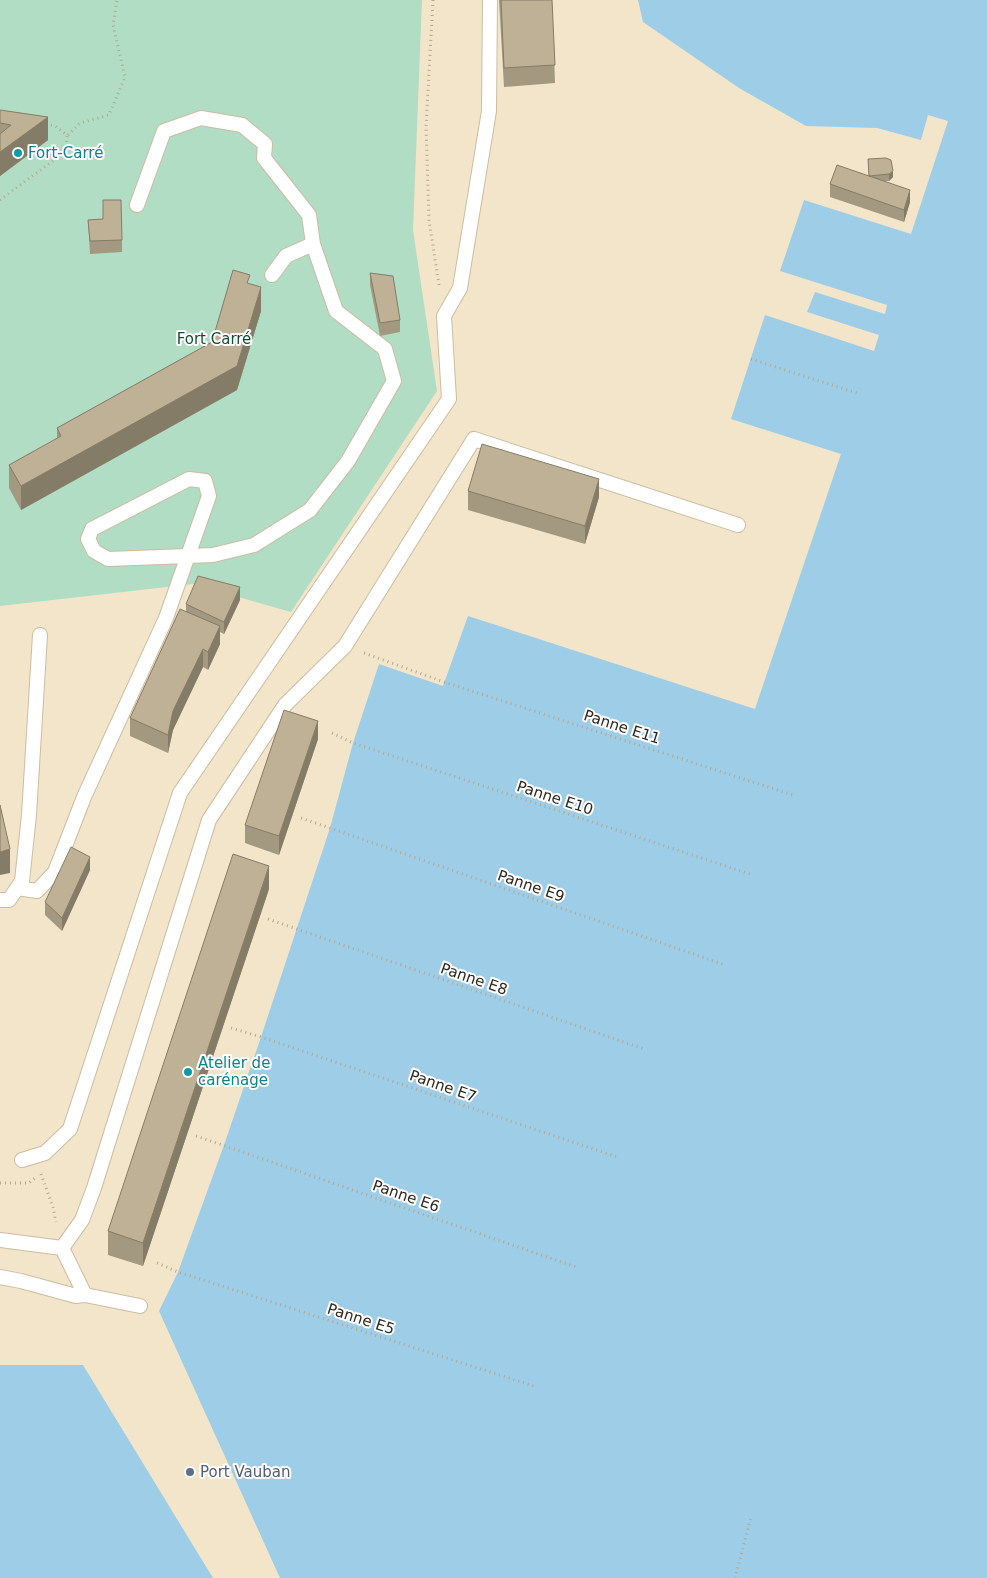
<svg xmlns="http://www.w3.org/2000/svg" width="987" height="1578" font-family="'DejaVu Sans',sans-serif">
	<rect width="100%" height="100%" fill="#f3e5c9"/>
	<!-- green -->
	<path fill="#b1ddc4" d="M0,0H422L413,230L437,391L291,612L193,584L0,606Z"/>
	<!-- water -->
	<path fill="#9ecde7" d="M638,0H987V1578H280L159,1311L178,1272L224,1145L261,1037L330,828L353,743L379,664L443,686L468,616L755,709L841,454L731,419L765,315L874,351L879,335L807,312L815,292L885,314L887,305L780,271L804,200L911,234L948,121L928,115L921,140L877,128L806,126L739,88L643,22Z
		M0,1365H83L213,1578H0Z"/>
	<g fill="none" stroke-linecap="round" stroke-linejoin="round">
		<!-- service casing -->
		<g stroke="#cabda2" stroke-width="16">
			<path id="service" d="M137,205L164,131L201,118L242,125L265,144L264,158L309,215L313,244L286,256L272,275
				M17,888L37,891L55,872L84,797L166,618L209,496L205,481L189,479L92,529L88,539L94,551L108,559L213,555L254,545L310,510L348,461L394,381L385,349L336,311L313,244
				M0,900H9L22,881L29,815L40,635
				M22,1160L45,1153L70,1129L180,793L449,399L444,316L460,288L489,111L490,0
				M0,1240L62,1248L85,1295
				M62,1248L82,1220L94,1188L209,820L285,705L345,646L474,439L738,525
				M0,1277L21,1281L76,1296L85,1295L140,1306"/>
		</g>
		<!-- path -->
		<path stroke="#b3a891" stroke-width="3" stroke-dasharray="1 4" stroke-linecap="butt" d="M433,0L426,127L429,220L439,285
			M68,135L80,123L109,115L125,77L113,25L117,0
			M0,200L54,160L66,147L67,135L55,126L45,124
			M751,359L860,394
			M364,653L444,682L793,795
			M332,733L353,743L750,874
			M301,818L725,965
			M268,919L644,1049
			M231,1028L261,1037L617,1157
			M196,1136L579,1268
			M41,1174L53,1207L56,1222
			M0,1183H29L35,1178
			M157,1263L178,1272L537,1387
			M735,1578L751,1517"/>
		<!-- service -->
		<use href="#service" stroke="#fff" stroke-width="14"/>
	</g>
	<!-- wall -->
	<path fill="#a39880" d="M499,0H552L555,83L504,87Z
		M0,110L48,140L0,176Z
		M868,159L893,177L889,181H885L910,202L904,222L830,197V184L869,176Z
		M103,200L122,240V252L90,254L88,220L103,219Z
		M370,273L400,320V332L380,336L370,285Z
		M250,284L261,311L237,390L21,510L9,488V465L57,439V428L212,342Z
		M468,491L599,497L585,544L468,510Z
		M240,600L224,634L220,632V644L208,670L203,667L173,730L168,753L130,736V718L186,611V604Z
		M318,739L279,855L245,843V825Z
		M90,870L62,931L45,915V902Z
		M269,889L143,1266L108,1255V1231Z"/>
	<!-- shaded-wall -->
	<path fill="#857c68" d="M48,117V140L0,176V152Z
		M893,171V177L889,181V174Z
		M910,190V202L904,222V210Z
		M261,287V311L237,390L21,510V486L237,366Z
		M599,479V497L585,544V526Z
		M240,587V600L224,634V622Z
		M220,626V644L208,670V652Z
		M203,649V667L173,730L168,753V735L173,711Z
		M318,721V739L279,855V836Z
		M10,849V873L0,875V852Z
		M90,857V870L62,931V918Z
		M269,866V889L143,1266V1243Z"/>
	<!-- building -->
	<path fill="#beb195" stroke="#857c68" d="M501,0H552L555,65L504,68Z
		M0,110L48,117L0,152V134L11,125L0,123Z
		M886,158L891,160L893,171L889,174L869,176L868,159Z
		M837,165L910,190L904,210L830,184Z
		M103,200H121L122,240L90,241L88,220L103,219Z
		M233,270L250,275L247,283L261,287L237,366L21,486L9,465L61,436L57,428L212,342Z
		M370,273L393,276L400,320L380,323Z
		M482,444L599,479L585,526L468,491Z
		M198,576L240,587L224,622L186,604Z
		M180,609L220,626L208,652L203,649L173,711L168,735L130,718Z
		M284,710L318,721L279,836L245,825Z
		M0,805L10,849L0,852Z
		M71,847L90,857L62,918L45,902Z
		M233,854L269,866L143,1243L108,1231Z"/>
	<!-- markers -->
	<g fill="#0f9aa8" stroke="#fff" stroke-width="2">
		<circle cx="18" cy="153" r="5"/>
		<circle cx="188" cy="1072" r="5"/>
	</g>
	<circle fill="#5c6f8a" stroke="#fff" stroke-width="2" cx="190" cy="1472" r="5"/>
	<g text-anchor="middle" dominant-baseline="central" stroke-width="4" stroke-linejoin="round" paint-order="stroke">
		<!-- culture labels -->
		<g font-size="15" fill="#0d838f" stroke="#fff" text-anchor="start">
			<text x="28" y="153">Fort-Carré</text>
			<text x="198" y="1063">Atelier de<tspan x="198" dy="17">carénage</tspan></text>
		</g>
		<!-- park labels -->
		<g font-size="15" fill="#154d34" stroke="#fff">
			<text x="214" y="339">Fort Carré</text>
		</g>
		<!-- street labels -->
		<g font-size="15" fill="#2e291e" stroke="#fff">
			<text transform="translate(622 727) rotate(18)">Panne E11</text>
			<text transform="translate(555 798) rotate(18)">Panne E10</text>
			<text transform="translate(531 886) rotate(19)">Panne E9</text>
			<text transform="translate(474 979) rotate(19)">Panne E8</text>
			<text transform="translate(443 1086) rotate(19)">Panne E7</text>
			<text transform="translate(406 1196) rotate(19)">Panne E6</text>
			<text transform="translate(361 1319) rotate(18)">Panne E5</text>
		</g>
		<!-- service labels -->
		<g font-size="15" fill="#4e5e75" stroke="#fff" text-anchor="start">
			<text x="200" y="1472">Port Vauban</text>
		</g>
	</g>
</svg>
